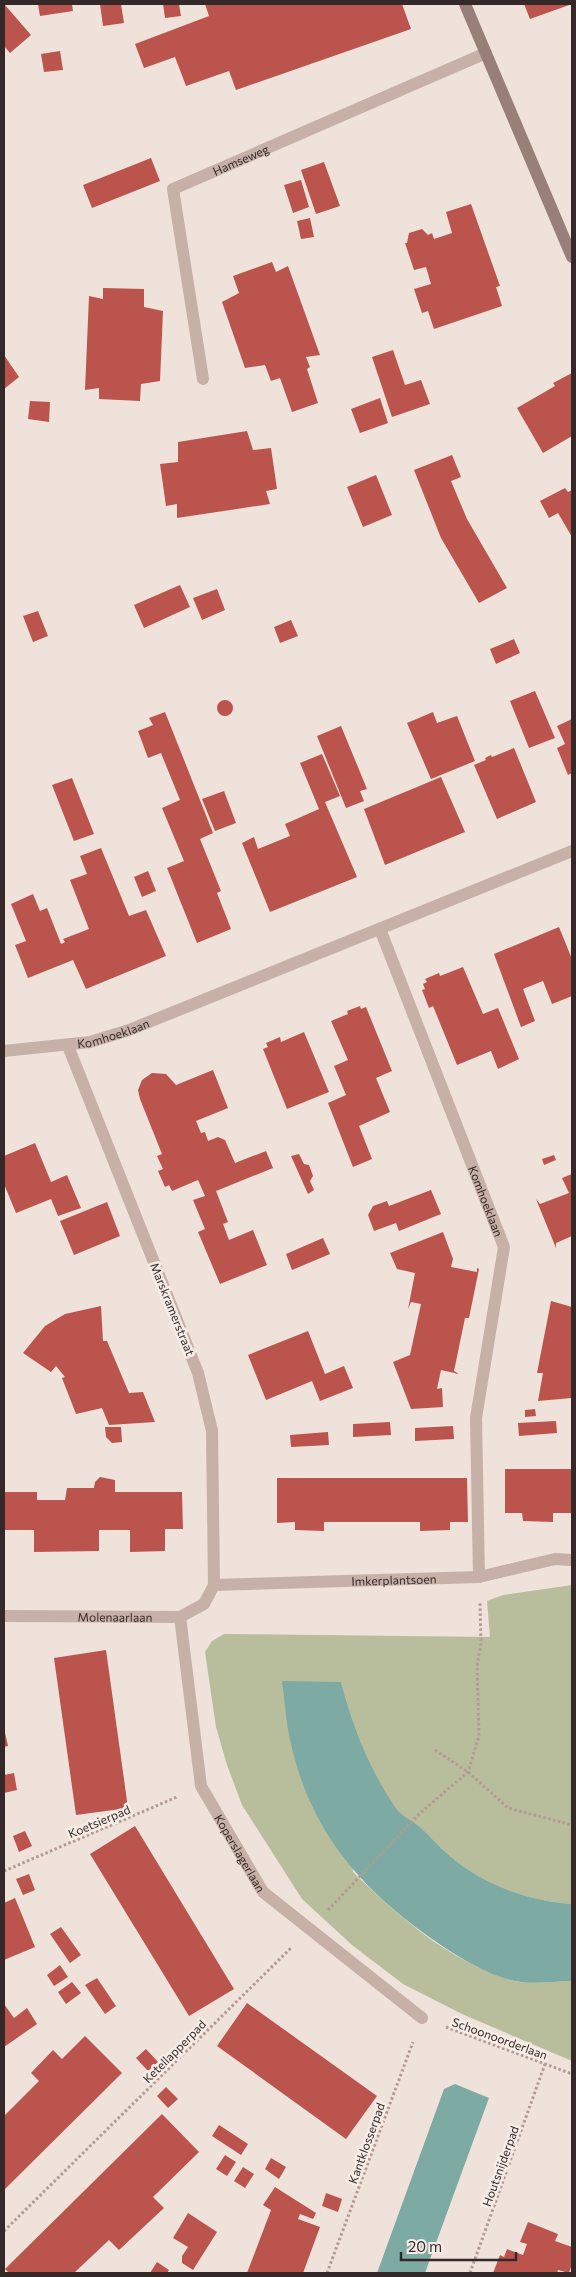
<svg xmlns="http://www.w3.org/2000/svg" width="576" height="2277" font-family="Commissioner,sans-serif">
	<rect width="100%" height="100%" fill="#efe2db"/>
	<!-- green -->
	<path fill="#b8bd9c" d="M572,1585V1904C528,1901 484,1885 450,1856C439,1847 430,1836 420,1827C412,1821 401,1816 396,1808C369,1770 353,1727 341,1682L353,1872C399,1917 451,1963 514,1981C529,1985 556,1981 572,1981V2061L462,2014L403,1984L352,1945L302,1899L242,1805L227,1765L216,1727L205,1652L212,1641L224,1634L490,1637L487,1601L503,1595Z"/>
	<!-- water -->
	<path fill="#7daaa3" d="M282,1681L341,1682C353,1727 369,1769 396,1808C401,1816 412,1820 420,1827C430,1836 439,1847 450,1856C484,1885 528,1901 572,1904V1981C556,1981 531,1985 515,1981C483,1974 452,1953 425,1934C357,1885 310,1828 291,1744C286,1724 285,1702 282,1681Z
		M455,2084L489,2098L425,2273H377L444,2089Z"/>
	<!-- building -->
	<path fill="#bb544d" d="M38,4H72L73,11L40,16Z
		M100,4H121L124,23L103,26Z
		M163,4H179L181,16L165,18Z
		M205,4H402L411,29L236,90L229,71L186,86L175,57L144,68L135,44L209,16Z
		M524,4H572L530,19Z
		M5,5L31,35L10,53L4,46Z
		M60,51L63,70L44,72L41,54Z
		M151,158L160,181L92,208L83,185Z
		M324,162L340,206L316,214L301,170Z
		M301,180L309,207L293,213L284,185Z
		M471,204L500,286L496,287L502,306L434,329L428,311L422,313L414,289L431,284L426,267L414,270L405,243H407L409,233L422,229L428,235L432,233L434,239L452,233L446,212Z
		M310,218L314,237L301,239L297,221Z
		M272,262L276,272L288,266L320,355L306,357L310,367L307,369L318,403L292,412L280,378L271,381L265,365L245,368L222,302L239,293L233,276Z
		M103,288L144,289V307L163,311L160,381L141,384L140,401L99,399V388L85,390L89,296L103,299Z
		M393,350L405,385L421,380L430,404L392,417L372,357Z
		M4,355L19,377L4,389Z
		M572,373V436L543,453L517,408L555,386L553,383Z
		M380,398L388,423L360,433L351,409Z
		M30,401L50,402L49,422L28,419Z
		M247,431L253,450L271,448L277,489L266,491L270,504L177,518V504L166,506L160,464L178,462V442Z
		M452,455L461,477L451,481L467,519L507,588L479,603L441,538L414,470Z
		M376,475L392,515L363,527L347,487Z
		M565,488L568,492L572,490V537L558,513L549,518L540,501Z
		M180,585L190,607L144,628L134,605Z
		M217,589L225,610L202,620L193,598Z
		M38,611L48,636L33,642L23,616Z
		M291,620L298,636L280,643L274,627Z
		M514,639L520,653L496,664L490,649Z
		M535,691L555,738L529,748L510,701Z
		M217 708a8 8 0 1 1 16 0a8 8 0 1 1-16 0Z
		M165,712L213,833L200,839L221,891L217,893L231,929L197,943L167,868L184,861L162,808L180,800L161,753L148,758L138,731L153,725L149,718Z
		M433,712L437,723L457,716L475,761L431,779L407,723Z
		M572,719V773L568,775L557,748L565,744L557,726Z
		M341,726L367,789L360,791L364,801L346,808L317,736Z
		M514,748L536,802L497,819L474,765L486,760L485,758L491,755L492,757Z
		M322,754L340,796L325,802L357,877L270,912L242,843L254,837L258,849L290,836L285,824L319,809L300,763Z
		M441,777L465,832L385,865L364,809Z
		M72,778L94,834L74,841L52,785Z
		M224,791L236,823L215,831L202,799Z
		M101,848L129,916L146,910L166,956L86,989L73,960L28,978L15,945L26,941L11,904L33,894L40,911L47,908L61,944L65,942L63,939L89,929L70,880L87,874L80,856Z
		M148,871L156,891L142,897L134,877Z
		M559,927L572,959V996L552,1004L543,981L523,989L535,1021L521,1027L494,954Z
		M463,967L483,1014L498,1008L519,1059L498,1069L491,1051L457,1065L433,1006L429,1008L422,990L425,989L423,984L427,982L425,979L439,973L440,976Z
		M360,1006L361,1009L366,1007L392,1071L376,1078L390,1112L359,1126L372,1159L353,1167L328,1103L346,1095L334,1066L348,1060L331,1021L348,1014L347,1011Z
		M304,1032L329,1092L287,1109L263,1049L268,1047L266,1043L280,1037L281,1042Z
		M213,1070L228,1108L196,1121L201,1133L205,1132L208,1141L218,1137L225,1140L235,1163L266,1151L273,1168L216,1191L228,1222L223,1224L229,1240L253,1230L267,1265L220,1284L198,1232L205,1229L193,1200L205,1196L198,1180L172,1191L169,1185L165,1187L158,1171L163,1169L157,1156L162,1154L140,1099L138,1090L142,1080L152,1073L166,1074L176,1085Z
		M35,1143L51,1182L67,1175L81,1208L58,1216L51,1199L16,1213L4,1184V1156Z
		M299,1154L304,1164L309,1165L313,1176L310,1181L314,1190L308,1194L291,1156Z
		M554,1155L556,1160L544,1165L542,1159Z
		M572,1174V1236L556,1243V1248L536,1199L540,1204L569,1193L562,1178Z
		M431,1190L441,1214L399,1231L396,1223L374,1231L368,1215L373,1206L387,1201L389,1206Z
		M107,1202L120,1236L74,1255L60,1221Z
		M443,1232L453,1259L451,1267L477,1272V1268L479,1269L469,1318H465L454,1371L459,1374L441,1370L437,1389L442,1388L443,1407L411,1409L393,1362L410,1355L421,1304L411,1302L408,1309L415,1273L397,1269L390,1253Z
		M323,1238L330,1254L292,1270L286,1254Z
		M551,1301L572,1307V1398L538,1401L543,1373H537Z
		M101,1306L103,1341H107L129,1393L143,1392L155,1422L109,1425L102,1408L76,1414L62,1378L65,1377L56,1366L51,1372L23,1353L45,1326L65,1314Z
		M308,1331L325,1374L344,1366L353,1388L320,1401L312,1381L266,1400L248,1355Z
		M535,1409L536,1416L525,1417V1410Z
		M556,1421L557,1433L519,1436L518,1423Z
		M390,1422L391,1435L353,1437V1424Z
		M453,1426L454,1439L415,1441V1428Z
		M105,1427H121L122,1442L112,1443L106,1437Z
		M328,1432L329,1445L291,1447L290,1435Z
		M505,1469H572V1513H553V1522L523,1521L522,1513H505Z
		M100,1477L115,1480V1492H182L183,1529H165V1551L130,1552V1530H99V1551L34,1552V1530H4V1492H37V1500H65L67,1488H94L95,1482Z
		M277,1478H467L468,1522H450V1530L420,1531V1522H324V1531L295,1530V1522L277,1523Z
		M106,1650L128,1808L76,1815L54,1658Z
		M4,1728L8,1746L4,1747Z
		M14,1773L17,1790L4,1793V1775Z
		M135,1826L234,1989L189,2016L90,1854Z
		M25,1831L32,1846L19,1852L13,1836Z
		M29,1874L35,1890L23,1895L16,1879Z
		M15,1898L35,1947L4,1960V1903Z
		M61,1927L81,1955L70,1963L50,1934Z
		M60,1965L68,1977L54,1986L47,1975Z
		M97,1978L116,2006L105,2014L85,1985Z
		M72,1982L81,1993L66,2004L58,1992Z
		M247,2003L377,2096L346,2139L217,2046Z
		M4,2004L14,2018L27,2008L37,2024L4,2047Z
		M85,2036L122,2073L4,2190V2116L39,2081L31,2073L53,2050L62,2059Z
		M146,2049L158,2062L148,2071L136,2058Z
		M166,2087L178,2099L168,2108L157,2096Z
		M162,2114L199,2152L153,2197L164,2208L119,2250L109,2240L74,2273H9L5,2269Z
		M219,2125L248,2144L241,2155L212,2136Z
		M225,2155L236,2162L227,2176L216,2169Z
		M271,2158L286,2167L279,2179L265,2169Z
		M243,2167L254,2174L245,2188L234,2181Z
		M275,2187L316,2213L313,2219L300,2214L298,2219L320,2227L303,2273H247L271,2210L263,2205Z
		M326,2193L342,2199L338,2212L322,2206Z
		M188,2213L217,2232L193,2270L182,2263V2256L188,2247L173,2238Z
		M528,2222L558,2234L555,2241L572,2247V2264L569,2273L558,2270L557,2273H493L500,2255L504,2257L507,2249L523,2255L527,2244L520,2242Z
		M157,2262L169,2270L167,2273H150Z"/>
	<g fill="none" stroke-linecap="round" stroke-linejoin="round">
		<!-- path -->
		<path stroke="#b29a93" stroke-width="3" stroke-dasharray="2.5 2.5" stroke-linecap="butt" d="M435,1750L468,1772L508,1808L572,1825
			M4,1871L177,1797
			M328,1910L419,1814L468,1772L479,1736L477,1666L481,1644L480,1603
			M446,2027L572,2074
			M4,2231L292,1947
			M327,2273L413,2042
			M470,2273L545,2064"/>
		<!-- street -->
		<g stroke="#c6b0a8" stroke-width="12">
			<path id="s1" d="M203,379L173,189L486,53"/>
			<path id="s2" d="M380,929L504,1247L476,1418L479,1577"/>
			<path id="s3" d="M4,1051L90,1042L129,1030L572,851"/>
			<path id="s4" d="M214,1585L479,1577L555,1559L572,1560"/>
			<path id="s5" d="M4,1616L180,1617L204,1604L214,1585L212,1431L198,1373L68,1046"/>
			<path id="s6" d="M180,1617L201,1786L263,1892L422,2018"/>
		</g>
		<!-- secondary -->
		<path stroke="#997f7a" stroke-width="12" d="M465,4L572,257"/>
	</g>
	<g text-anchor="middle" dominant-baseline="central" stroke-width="5" stroke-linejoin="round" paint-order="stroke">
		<!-- street labels -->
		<g font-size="12" fill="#342928" stroke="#f7ede7">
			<text stroke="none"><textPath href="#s1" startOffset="266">Hamseweg</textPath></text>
			<text stroke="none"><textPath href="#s3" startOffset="111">Komhoeklaan</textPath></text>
			<text stroke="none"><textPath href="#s2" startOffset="292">Komhoeklaan</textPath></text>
			<text transform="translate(173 1309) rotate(68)">Marskramerstraat</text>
			<text stroke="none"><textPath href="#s4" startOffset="180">Imkerplantsoen</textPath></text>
			<text stroke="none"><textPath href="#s5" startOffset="111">Molenaarlaan</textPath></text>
			<text transform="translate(99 1821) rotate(-23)">Koetsierpad</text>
			<text stroke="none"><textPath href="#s6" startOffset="248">Koperslagerlaan</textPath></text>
			<text transform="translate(500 2038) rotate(20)">Schoonoorderlaan</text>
			<text transform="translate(174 2051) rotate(-45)">Ketellapperpad</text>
			<text transform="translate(366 2143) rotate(-70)">Kantklosserpad</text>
			<text transform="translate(500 2166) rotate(-70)">Houtsnijderpad</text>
		</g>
	</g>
	<!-- border -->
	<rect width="576" height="2277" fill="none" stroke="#342928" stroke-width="10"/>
	<!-- scale -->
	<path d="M401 2252v8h115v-8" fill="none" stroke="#342928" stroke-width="2.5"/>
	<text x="408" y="2252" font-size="15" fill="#342928" stroke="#f7ede7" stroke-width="4" paint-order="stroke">20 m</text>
</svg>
